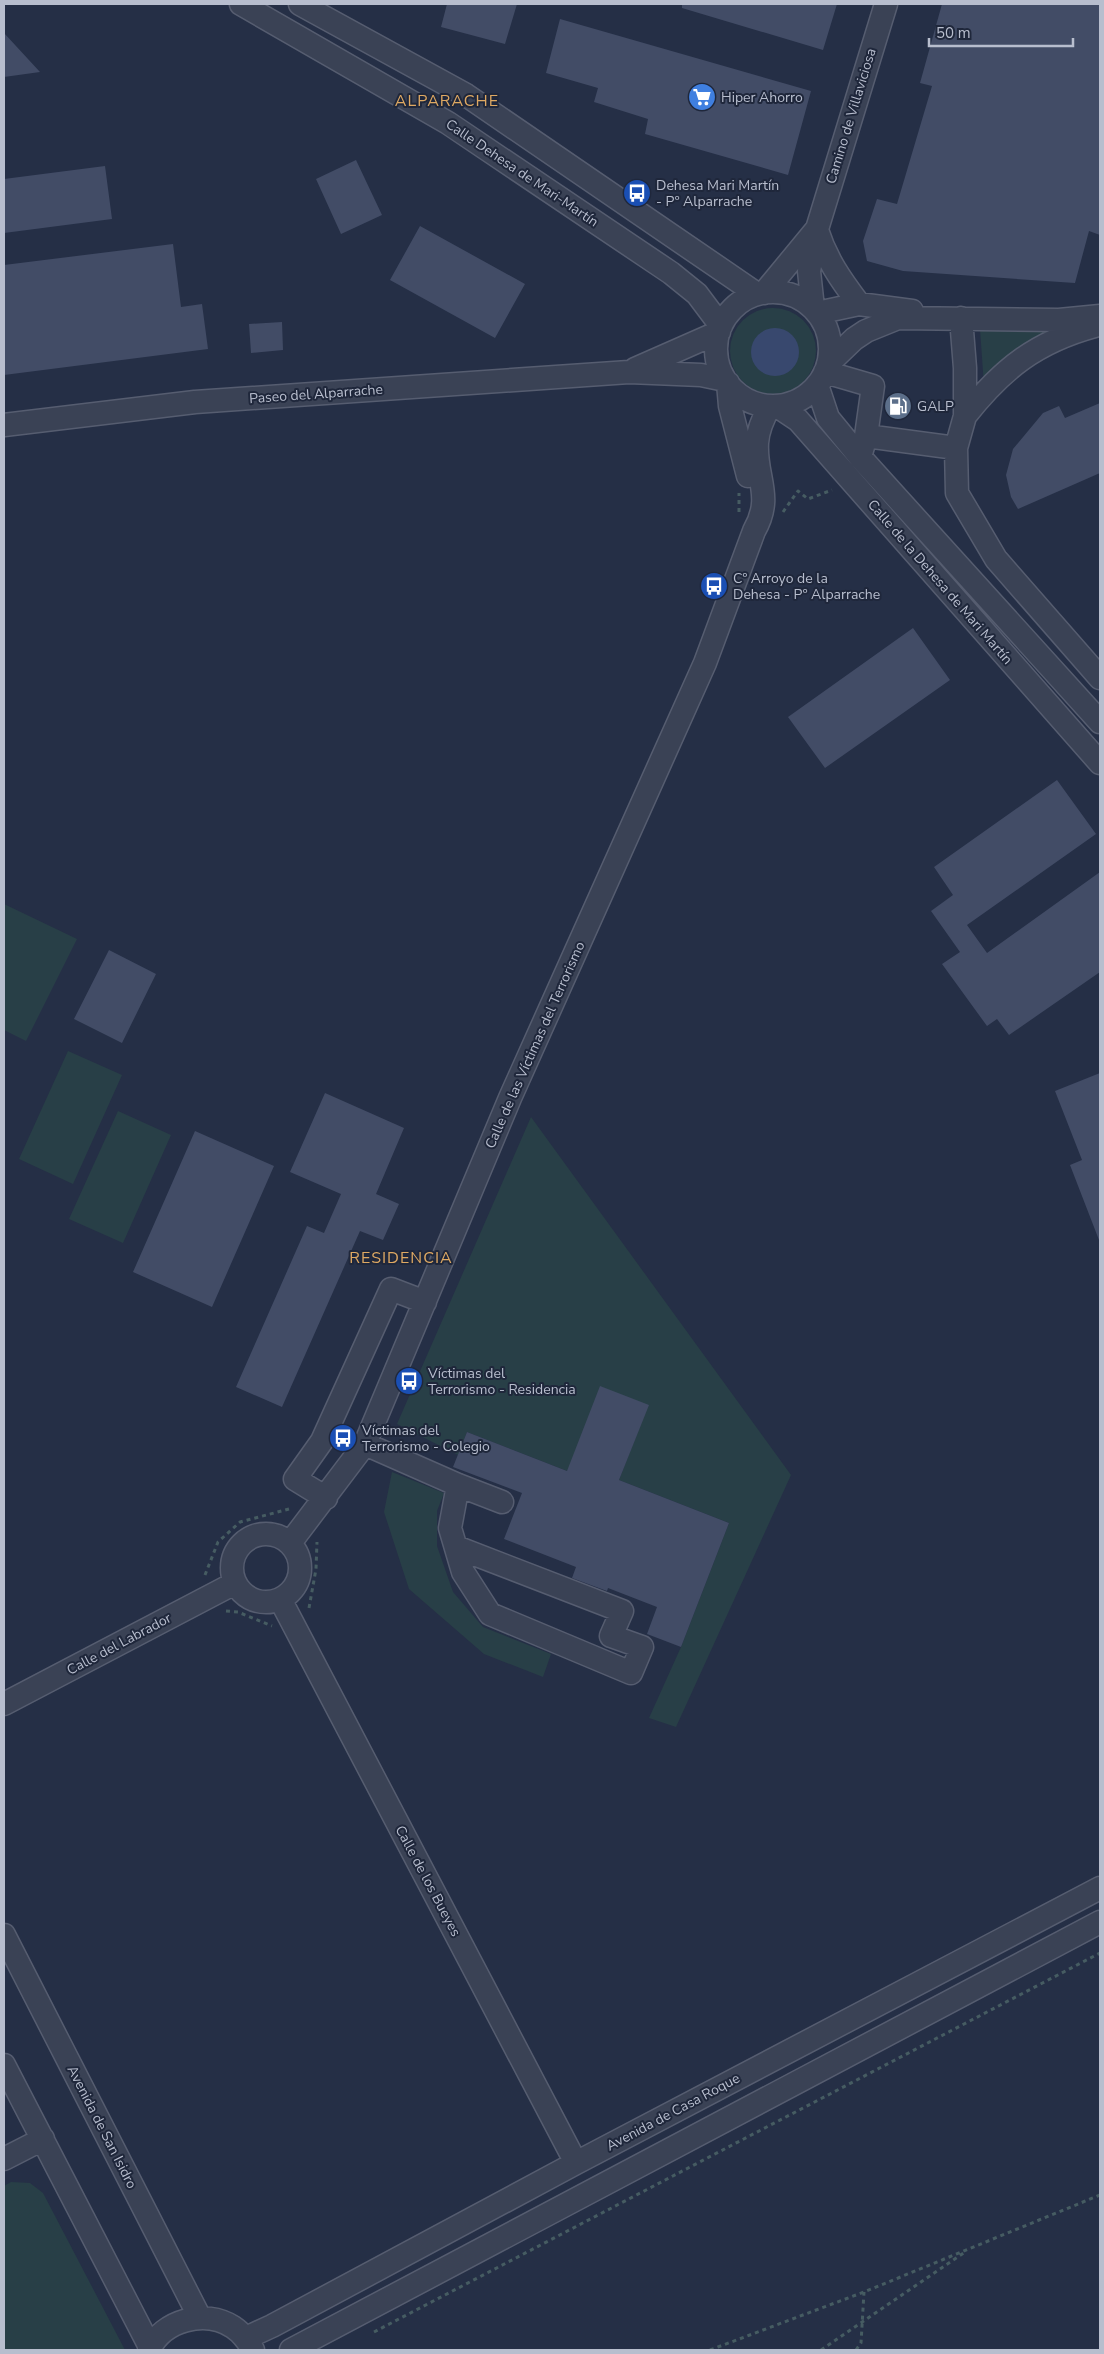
<svg xmlns="http://www.w3.org/2000/svg" width="1104" height="2354" font-family="'Nunito Sans',sans-serif">
	<rect width="100%" height="100%" fill="#252f46"/>
	<!-- green -->
	<path fill="#283f47" d="M730 351a43 43 0 1 1 86 0a43 43 0 1 1-86 0Z
		M980,329L1051,332L984,386Z
		M4,904L77,939L26,1041L4,1030Z
		M68,1051L122,1075L73,1184L19,1159Z
		M118,1111L171,1135L123,1243L69,1219Z
		M531,1117L791,1475L676,1727L649,1718L681,1647L729,1523L619,1480L648,1405L567,1471L467,1432L458,1455L397,1424Z
		M392,1472L444,1493L437,1511V1546L453,1592L483,1627L551,1654L543,1677L484,1654L409,1589L384,1512Z
		M11,2182L30,2183L43,2193L125,2350H4V2186Z"/>
	<!-- water -->
	<path fill="#38486e" d="M751 352a24 24 0 1 1 48 0a24 24 0 1 1-48 0Z"/>
	<!-- building -->
	<path fill="#424c66" d="M447,4H517L505,44L441,27Z
		M682,4H837L823,50L682,8Z
		M942,4H1100V235L1089,231L1075,283L903,271L867,261L863,241L877,199L897,204L932,86L920,83Z
		M560,19L811,91L788,175L645,134L648,119L594,102L598,88L546,73Z
		M4,33L40,72L4,77Z
		M356,160L382,215L341,234L316,179Z
		M105,166L112,219L4,233V179Z
		M420,226L525,284L495,338L390,280Z
		M173,244L181,307L202,304L208,349L4,375V265Z
		M282,322L283,350L251,353L249,324Z
		M1100,403V473L1018,509L1011,497L1006,475L1013,449L1043,413L1059,406L1065,418Z
		M913,628L950,680L825,768L788,717Z
		M1057,780L1096,834L967,925L987,953L1100,872V972L1009,1035L997,1019L987,1026L942,964L960,952L931,911L953,895L934,867Z
		M109,950L156,974L122,1043L74,1019Z
		M1100,1073V1240H1099L1070,1165L1082,1160L1055,1091Z
		M325,1093L404,1128L376,1194L399,1204L383,1240L360,1231L282,1407L236,1387L307,1226L324,1233L341,1194L290,1172Z
		M195,1131L274,1166L212,1307L133,1272Z
		M600,1386L649,1405L619,1480L729,1523L681,1647L647,1634L657,1607L608,1588L607,1591L572,1578L576,1567L504,1539L522,1493L453,1467L467,1432L567,1471Z"/>
	<g fill="none" stroke-linecap="round" stroke-linejoin="round">
		<!-- minor casing -->
		<g stroke="#565d70" stroke-width="25">
			<path id="minor" d="M241,4L448,123L671,273L697,294L721,326
				M300,4L466,95L757,294
				M817,230C826,259 841,280 859,304
				M716 349a57 57 0 1 1 114 0a57 57 0 1 1-114 0Z
				M764,293L816,230
				M813,308L809,271L817,229L886,4
				M817,313L859,304L912,311
				M961,318L965,368V416L956,448L957,493L996,559L1100,678
				M828,364L854,339L866,331L898,318L1059,320L1100,316
				M635,369L719,332
				M825,372L873,386L866,436L860,457
				M728,383L730,406L748,476
				M817,385L828,418L860,457L1100,722
				M777,406L798,420L1100,763
				M965,416C1002,369 1036,342 1095,326
				M4,425L195,402L629,372L701,375L725,380
				M866,436L956,448
				M365,1444L458,1485L502,1502
				M326,1498L295,1479L322,1441L391,1289L425,1302
				M232 1568a34 34 0 1 1 68 0a34 34 0 1 1-68 0Z
				M290,1543L365,1444L510,1098L705,663L754,531C774,496 755,478 757,443C758,429 763,418 770,406
				M456,1547L622,1611L611,1636L642,1647L631,1673L490,1614L463,1572L450,1528L458,1485
				M280,1599L576,2163
				M4,1704L235,1583
				M4,1935L200,2318
				M4,2065L150,2347
				M4,2159L43,2139
				M246,2338L272,2326L576,2163L1100,1888
				M149,2350C163,2320 205,2309 233,2327C242,2333 248,2341 253,2350
				M291,2350L1100,1922"/>
		</g>
		<!-- path -->
		<path stroke="#465c62" stroke-width="3" stroke-dasharray="4 4" stroke-linecap="butt" d="M739,512V493
			M783,512L798,491L808,499L832,490
			M205,1575L218,1542L240,1522L289,1509
			M309,1608L316,1569L317,1542
			M226,1611L238,1612L272,1626
			M374,2332L1100,1953
			M710,2350L864,2292L1100,2195
			M821,2350L965,2252
			M856,2350L861,2343L864,2292"/>
		<!-- minor -->
		<use href="#minor" stroke="#3a4255" stroke-width="22"/>
	</g>
	<!-- icons -->
	<defs>
		<g id="supermarket-disc" transform="scale(1.4375)"><circle r="9.5" fill="#3f7fe0" stroke="#1f273b"/><path d="M-6-5.5h2.5l.6 2H6L4.5 2H-2.5L-4.4-4H-6ZM-1.5 3.2a1.3 1.3 0 1 0 .1 0ZM3 3.2a1.3 1.3 0 1 0 .1 0Z" fill="#fff"/></g>
		<g id="bus-disc" transform="scale(1.4375)"><circle r="9.5" fill="#1a4fb4" stroke="#1f273b"/><path d="M-5-6H5V4H4V6H2V4H-2V6H-4V4H-5ZM-3.5-4V0h7V-4ZM-3.5 1.2v1.5H-2V1.2ZM2 1.2v1.5H3.5V1.2Z" fill="#fff"/></g>
		<g id="fuel-disc" transform="scale(1.4375)"><circle r="9.5" fill="#5c6f8a" stroke="#1f273b"/><path d="M-5.5-6h7V0h2V4h1.3V-2.5L3-4.5l.8-.8L6-3V5H2.5V1h-1V6h-7ZM-4.2-4.7v3.2H.2V-4.7Z" fill="#fff"/></g>
	</defs>
	<g fill-rule="evenodd">
		<use href="#supermarket-disc" x="702" y="97"/>
		<use href="#bus-disc" x="637" y="193"/>
		<use href="#fuel-disc" x="898" y="406"/>
		<use href="#bus-disc" x="714" y="586"/>
		<use href="#bus-disc" x="409" y="1381"/>
		<use href="#bus-disc" x="343" y="1438"/>
	</g>
	<g text-anchor="middle" dominant-baseline="central" stroke-width="4" stroke-linejoin="round" paint-order="stroke">
		<!-- poi labels -->
		<g font-size="14" fill="#b8bece" stroke="#1f273b" text-anchor="start">
			<text x="721" y="97">Hiper Ahorro</text>
			<text x="656" y="185">Dehesa Mari Martín<tspan x="656" dy="16">- Pº Alparrache</tspan></text>
			<text x="917" y="406">GALP</text>
			<text x="733" y="578">Cº Arroyo de la<tspan x="733" dy="16">Dehesa - Pº Alparrache</tspan></text>
			<text x="428" y="1373">Víctimas del<tspan x="428" dy="16">Terrorismo - Residencia</tspan></text>
			<text x="362" y="1430">Víctimas del<tspan x="362" dy="16">Terrorismo - Colegio</tspan></text>
		</g>
		<!-- street labels -->
		<g font-size="14" fill="#b8bece" stroke="#1f273b">
			<text transform="translate(851 116) rotate(-73)">Camino de Villaviciosa</text>
			<text transform="translate(522 173) rotate(34)">Calle Dehesa de Mari-Martín</text>
			<text transform="translate(316 394) rotate(-4)">Paseo del Alparrache</text>
			<text transform="translate(940 582) rotate(49)">Calle de la Dehesa de Mari Martín</text>
			<text transform="translate(535 1045) rotate(-66)">Calle de las Víctimas del Terrorismo</text>
			<text transform="translate(119 1644) rotate(-28)">Calle del Labrador</text>
			<text transform="translate(428 1881) rotate(62)">Calle de los Bueyes</text>
			<text transform="translate(673 2112) rotate(-28)">Avenida de Casa Roque</text>
			<text transform="translate(102 2127) rotate(63)">Avenida de San Isidro</text>
		</g>
		<!-- quarter labels -->
		<g font-size="16" letter-spacing="1" fill="#dfa963" stroke="#1f273b">
			<text x="447" y="101">ALPARACHE</text>
			<text x="401" y="1258">RESIDENCIA</text>
		</g>
	</g>
	<!-- border -->
	<rect width="1104" height="2354" fill="none" stroke="#b8bece" stroke-width="10"/>
	<!-- scale -->
	<path d="M929 38v8h144v-8" fill="none" stroke="#b8bece" stroke-width="2.5"/>
	<text x="936" y="38" font-size="15" fill="#b8bece" stroke="#1f273b" stroke-width="4" paint-order="stroke">50 m</text>
</svg>
